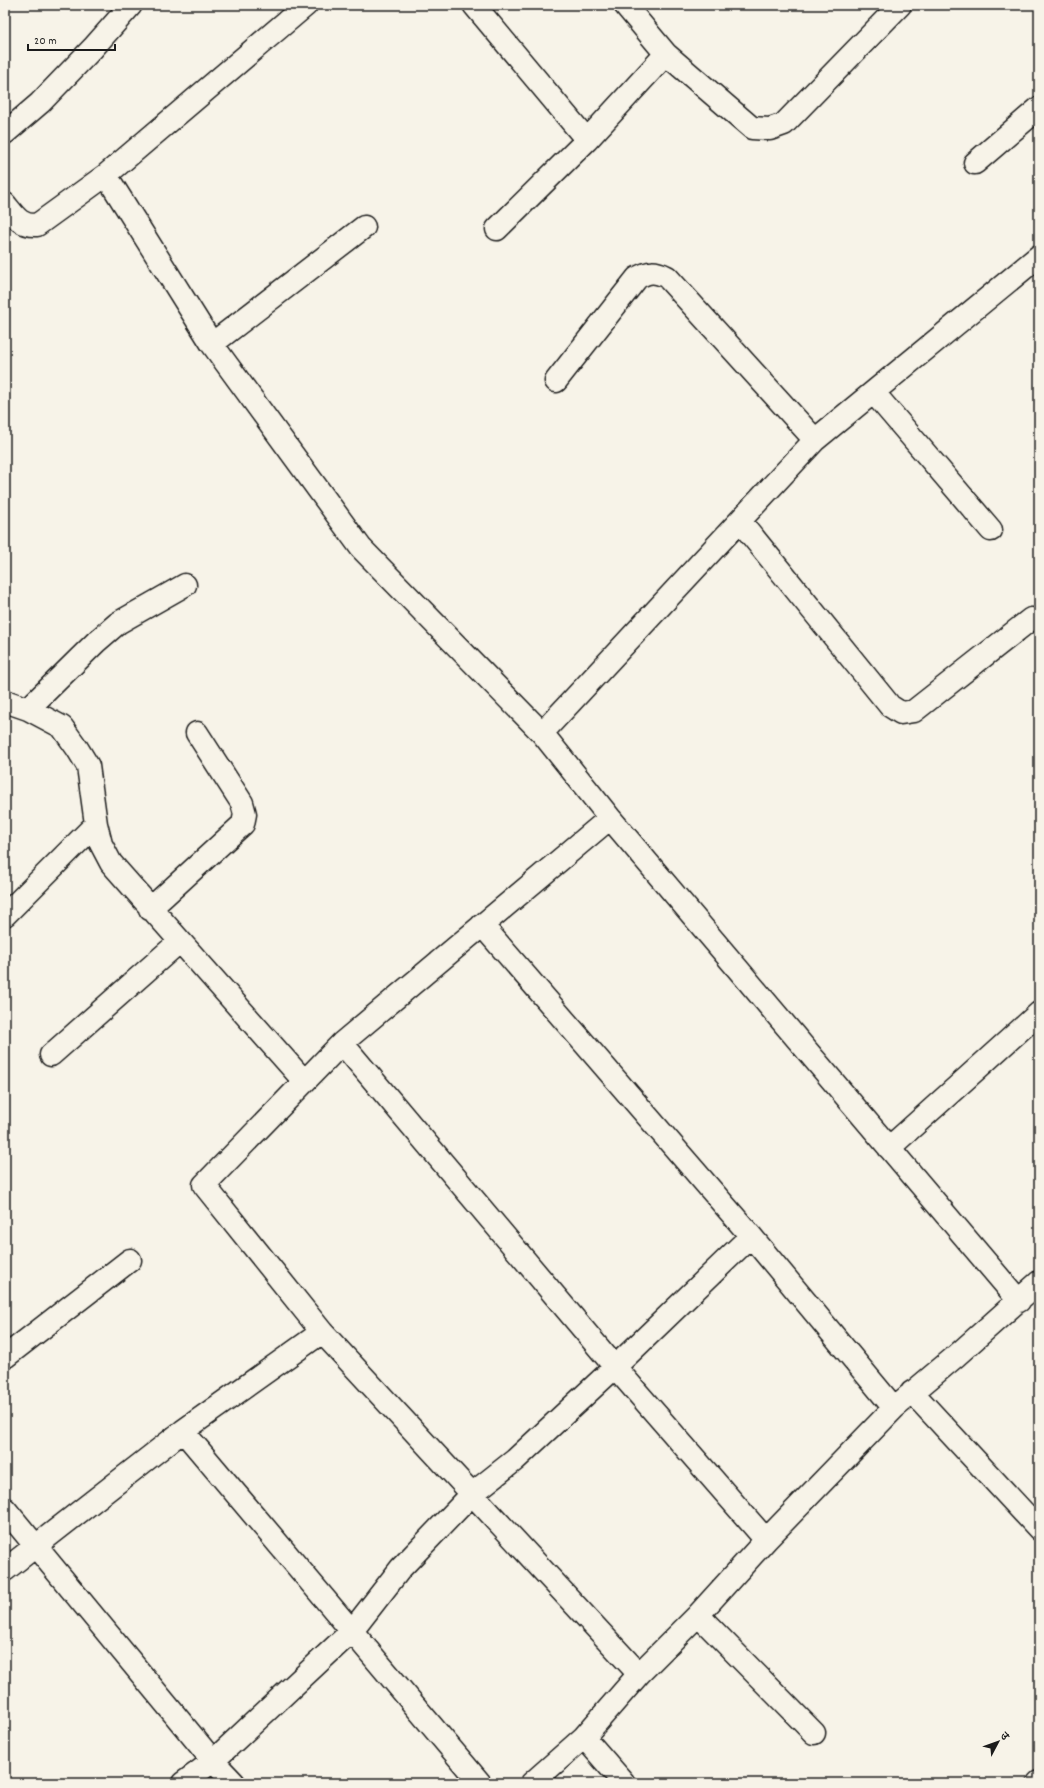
<svg xmlns="http://www.w3.org/2000/svg" width="1044" height="1788" font-family="Dekko,'Playpen Sans Deva',sans-serif">
	<rect width="100%" height="100%" fill="#f7f3e8"/>
	<filter id="ink" filterUnits="userSpaceOnUse"><feTurbulence type="fractalNoise" baseFrequency=".025" numOctaves="2"/><feDisplacementMap in="SourceGraphic" scale="8" xChannelSelector="R" yChannelSelector="G"/><feConvolveMatrix kernelMatrix="1 2 1 2 8 2 1 2 1" color-interpolation-filters="sRGB"/></filter>
	<g filter="url(#ink)">
		<g fill="none" stroke-linecap="round" stroke-linejoin="round">
			<!-- street casing -->
			<g stroke="#1c1c1c" stroke-width="25">
				<path id="street" d="M306,5L106,175L212,344L361,548L542,733L610,818L1019,1301
					M474,5L587,140
					M625,5L666,54L752,128L770,129L784,124L900,5
					M5,133L40,103L93,48L131,5
					M975,163L1039,108
					M5,204C15,216 20,226 37,225L106,175
					M497,229L587,140L666,54
					M212,344L364,227
					M556,381L637,278C649,271 655,271 667,277L815,440
					M874,393L991,530
					M740,521L890,706L901,713L914,711L1031,619
					M5,701L28,709L62,727L77,748L88,766L96,824L101,844L111,863L304,1081
					M28,709L96,642L118,623L185,585
					M542,733L815,440L1039,256
					M150,909L243,824L245,814L242,803L197,733
					M5,915L96,824
					M482,925L751,1236L894,1408
					M342,1043L615,1367L766,1540
					M51,1055L179,942
					M889,1148L1039,1013
					M322,1332L639,1674
					M5,1357L130,1260
					M912,1392L1039,1529
					M183,1431L480,1783
					M5,1509L213,1761L234,1783
					M5,1570L183,1431L322,1332L204,1185L342,1043L610,818
					M698,1615L814,1733
					M584,1737L624,1783
					M183,1783L213,1761L352,1631L401,1568L472,1494L515,1460L615,1367L751,1236
					M532,1783L584,1737L639,1674L698,1615L766,1540L894,1408L956,1356L1039,1282
					M1038,1783L1039,1782"/>
			</g>
			<!-- street -->
			<use href="#street" stroke="#f7f3e8" stroke-width="22"/>
		</g>
	</g>
	<!-- margin -->
	<rect width="1044" height="1788" fill="none" stroke="#f7f3e8" stroke-width="20"/>
	<rect x="10" y="10" width="1024" height="1768" fill="none" stroke="#1c1c1c" stroke-width="1.5" filter="url(#ink)"/>
	<!-- north arrow -->
	<g transform="translate(998 1742) rotate(49)" stroke="#f7f3e8" stroke-width="3" paint-order="stroke">
	<path d="M0-3L7 15L0 10L-7 15Z" fill="#1c1c1c"/>
	<text y="-6" font-size="11" font-weight="bold" text-anchor="middle" fill="#1c1c1c">उ</text>
	</g>
	<!-- scale -->
	<path d="M28 44v6h87v-6" fill="none" stroke="#1c1c1c" stroke-width="2"/>
	<text x="34" y="44" font-size="12" fill="#1c1c1c" stroke="#f7f3e8" stroke-width="3" paint-order="stroke">20 m</text>
</svg>
